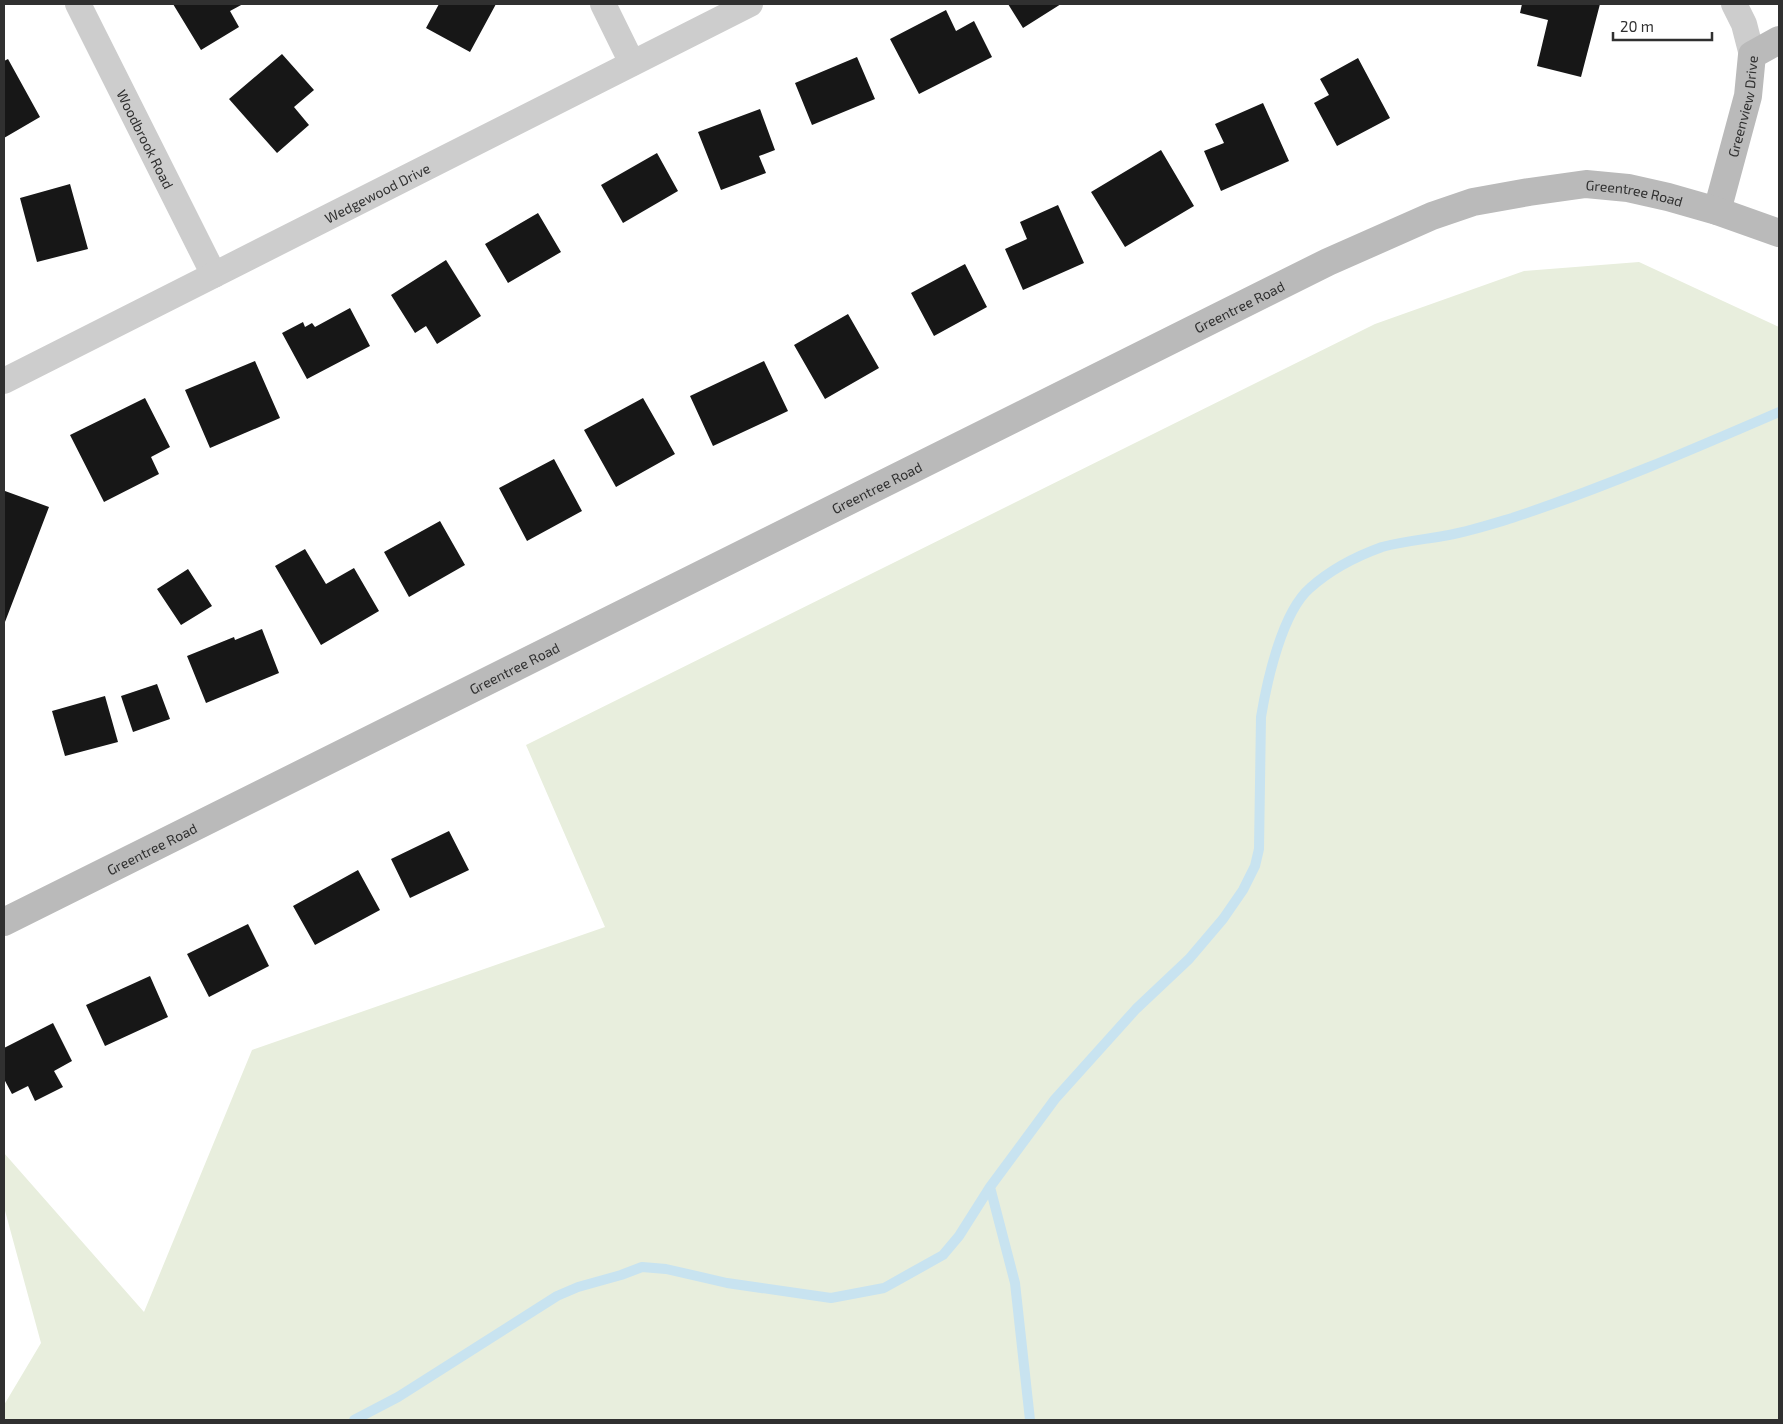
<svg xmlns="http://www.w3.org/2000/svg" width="1783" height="1424" font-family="'Exo 2',sans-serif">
	<rect width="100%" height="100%" fill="#fff"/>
	<!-- green -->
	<path fill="#e8eedd" d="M1639,262L1779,327V1420H4V1405L41,1343L4,1207V1153L144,1312L252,1050L605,927L526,745L1375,324L1524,271Z"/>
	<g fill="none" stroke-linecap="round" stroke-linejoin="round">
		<!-- stream -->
		<path stroke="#c8e3f0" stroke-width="10" d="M990,1187L1015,1283L1030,1420
			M354,1420L398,1397L557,1296L578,1287L621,1275L642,1267L666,1269L727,1283L831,1298L884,1288L943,1255L959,1236L990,1187L1055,1099L1136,1009L1189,959L1223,919L1243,890L1255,866L1259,849L1261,717C1267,681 1282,612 1310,588C1330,570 1357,556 1382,547C1404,541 1428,539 1449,535C1470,531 1492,524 1512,518C1603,488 1691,450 1779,412"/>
	</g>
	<!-- building -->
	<path fill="#171717" d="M173,4H243L230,11L239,27L201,50Z
		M439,4H496L470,52L426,28Z
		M1008,4H1061L1023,28Z
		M1522,4H1600L1581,77L1537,66L1548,20L1520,13Z
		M946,10L956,31L974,21L992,57L919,94L890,39Z
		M282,54L314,90L294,107L309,125L277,153L229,99Z
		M857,57L875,99L812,125L795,83Z
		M1358,58L1390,118L1337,146L1314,103L1329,95L1320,79Z
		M8,59L40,117L4,138V61Z
		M1263,103L1289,161L1221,191L1204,151L1224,143L1215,124Z
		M760,109L775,150L759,156L766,173L721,190L698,132Z
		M1161,150L1194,206L1125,247L1091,192Z
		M657,153L678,191L623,223L601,185Z
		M70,184L88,249L37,262L20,198Z
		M1058,205L1084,263L1023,290L1005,249L1027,239L1020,222Z
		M538,213L561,252L508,283L485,244Z
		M446,260L481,316L437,344L426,326L415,333L391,295Z
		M965,264L987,307L934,336L911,293Z
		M350,308L370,346L307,379L282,333L303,322L305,327L312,323L315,327Z
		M848,314L879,368L825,399L794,345Z
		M255,361L280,418L210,448L185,390Z
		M764,361L788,411L713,446L690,396Z
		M145,398L170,447L151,457L159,474L104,502L70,435Z
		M643,398L675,454L616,487L584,430Z
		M554,459L582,511L527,541L499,488Z
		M5,491L49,507L5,622H4V495Z
		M440,521L465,565L409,597L384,552Z
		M305,549L326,584L354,568L379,611L321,645L275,566Z
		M188,569L212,606L181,625L157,589Z
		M262,629L279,673L206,703L187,656L234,637L235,640Z
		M157,684L170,719L133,732L121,696Z
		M105,696L118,742L65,756L52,711Z
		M449,831L469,870L410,898L391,859Z
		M358,870L380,910L315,945L293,906Z
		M248,924L269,966L209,997L187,954Z
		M150,976L168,1017L105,1046L86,1005Z
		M53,1023L72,1061L54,1071L63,1087L35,1101L28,1086L12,1094L4,1079V1048Z"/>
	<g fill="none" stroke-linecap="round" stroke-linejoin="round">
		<!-- street -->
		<g stroke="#cdcdcd" stroke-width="26">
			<path id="s1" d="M78,4L214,275"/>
			<path d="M603,4L632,63"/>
			<path d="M1734,4L1744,24L1752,55"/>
			<path id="s2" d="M4,381L750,4"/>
		</g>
		<!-- secondary -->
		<g stroke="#bababa" stroke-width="28">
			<path id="s3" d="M1717,211L1748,96L1752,55L1779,40"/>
			<path id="s4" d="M4,922L1328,262L1432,216L1473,202L1529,192L1586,184L1628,188L1668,197L1717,211L1779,233"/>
		</g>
	</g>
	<g text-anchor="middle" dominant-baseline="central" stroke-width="5" stroke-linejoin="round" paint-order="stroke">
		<!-- street labels -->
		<g font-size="14" fill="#303030" stroke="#fff">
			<text stroke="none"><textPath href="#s3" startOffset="108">Greenview Drive</textPath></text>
			<text stroke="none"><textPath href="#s1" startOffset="151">Woodbrook Road</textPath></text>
			<text stroke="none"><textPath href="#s2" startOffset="418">Wedgewood Drive</textPath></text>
			<text stroke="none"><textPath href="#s4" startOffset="1800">Greentree Road</textPath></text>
			<text stroke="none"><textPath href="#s4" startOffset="1380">Greentree Road</textPath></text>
			<text stroke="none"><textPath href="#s4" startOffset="975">Greentree Road</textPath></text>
			<text stroke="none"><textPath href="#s4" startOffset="570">Greentree Road</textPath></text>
			<text stroke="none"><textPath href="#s4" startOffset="165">Greentree Road</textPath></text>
		</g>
	</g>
	<!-- border -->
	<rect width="1783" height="1424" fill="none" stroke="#303030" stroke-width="10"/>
	<!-- scale -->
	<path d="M1613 32v8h99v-8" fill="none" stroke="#303030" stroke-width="2.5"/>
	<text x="1620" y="32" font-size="15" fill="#303030" stroke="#ffffff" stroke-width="4" paint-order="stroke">20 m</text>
</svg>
